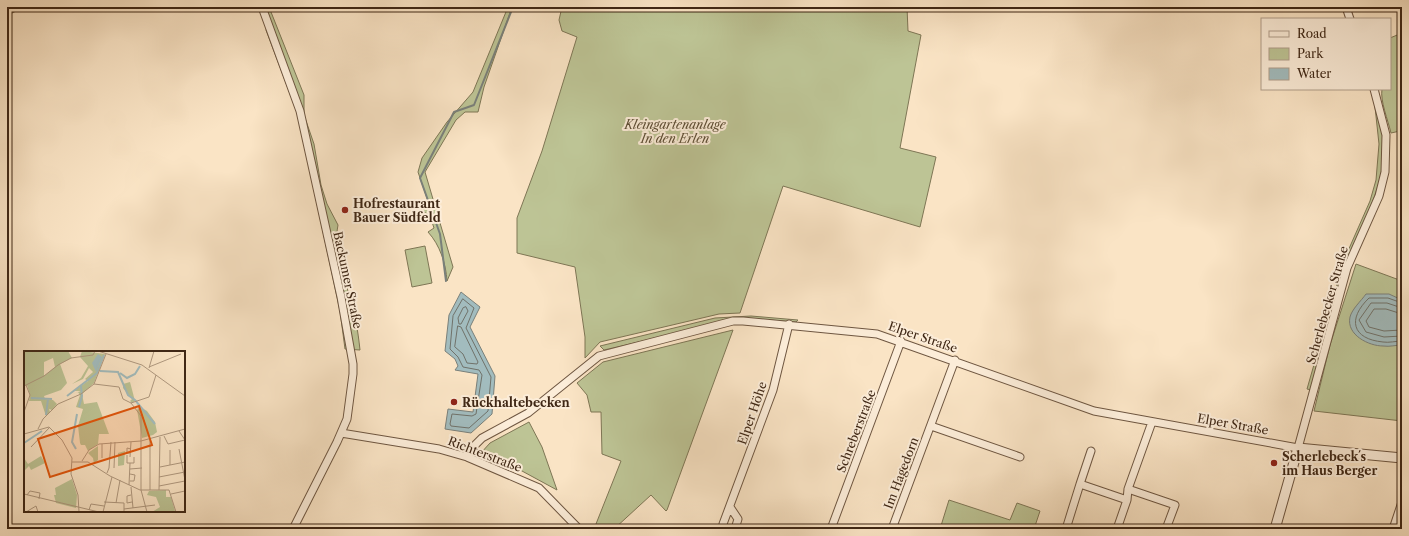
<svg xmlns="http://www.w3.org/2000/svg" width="1409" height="536" font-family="'Libre Caslon Text',serif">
	<rect width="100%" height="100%" fill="#fae4c5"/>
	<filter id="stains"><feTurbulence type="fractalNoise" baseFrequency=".005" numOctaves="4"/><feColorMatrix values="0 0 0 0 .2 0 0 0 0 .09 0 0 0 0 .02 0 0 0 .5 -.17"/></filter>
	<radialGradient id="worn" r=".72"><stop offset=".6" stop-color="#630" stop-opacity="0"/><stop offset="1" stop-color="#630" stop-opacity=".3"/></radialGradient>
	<!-- green -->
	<path fill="#bdc495" stroke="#7e7655" d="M265,7H269L304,95V115L314,144L321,185L327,204L338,225C333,252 342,269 349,295C355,313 358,331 360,350L345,349L340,311L298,115L266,30L270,20Z
		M508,7H512L484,87L478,112H465L456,120L425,172L453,267L447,281C446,264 440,245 428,232L434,228L430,216L421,210L429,204L418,172L422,158L447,122L473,92Z
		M562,7H907L908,31L921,35L900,148L936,157L920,227L783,186L740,313L719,314L600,342L585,358V337L575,267L517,253V218L542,151L577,37L562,31L559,20Z
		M1402,33V99H1400L1398,125L1400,131L1391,133C1388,120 1380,101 1382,89H1390V38Z
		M1375,107L1377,108C1391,154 1381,183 1363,225C1358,236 1352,247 1348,259C1335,302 1323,346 1311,390L1307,389L1344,260L1370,201L1376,180L1379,144Z
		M425,246L432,283L412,287L405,250Z
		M1356,264L1402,281V421L1314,411L1330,345Z
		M751,316L798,320L796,322L742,318L604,350L600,346L715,318Z
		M733,330L667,510L666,511L651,495L614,529H594L621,461L602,454L601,412H591L587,395L577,383L603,362Z
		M529,422L542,447L557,490L522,471L480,454L490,443Z
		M949,500L1010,520L1017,503L1040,511L1034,529H940Z"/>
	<!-- water -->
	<path fill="#a2bcbe" stroke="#7a807a" d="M461,292L480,307L470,327L495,376L492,414L471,433L445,429L448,409L473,412L478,374L455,370L458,366L455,359L445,351L449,315Z
		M1366,294H1389L1402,300V345C1396,345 1390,347 1383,346C1369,346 1346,335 1350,317C1352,309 1361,301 1366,294Z"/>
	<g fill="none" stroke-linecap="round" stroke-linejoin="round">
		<!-- shore -->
		<path stroke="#70726a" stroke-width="1" d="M463,299L474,308L466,328L491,377L488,411L469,428L451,426L450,424L452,414L472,416L476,414L482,375L479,370L463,367L458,357L450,349L453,316Z
			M1402,303L1388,298H1369C1347,319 1352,339 1383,342C1389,343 1396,341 1402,341
			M466,307L468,311L461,324H459L458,318L463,308Z
			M1402,308L1387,303H1371L1359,320L1366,332L1384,337L1402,336
			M1402,314L1386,309H1374L1366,321L1369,327L1384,331L1402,330
			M458,326L461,327L478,362L477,364L467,363L463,354L455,347Z"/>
		<!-- stream -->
		<path stroke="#7a807a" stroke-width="2" d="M446,281L440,234L420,178L454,112L474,105L513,7"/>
		<!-- minor casing -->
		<g stroke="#6e5641" stroke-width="9">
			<path id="minor" d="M262,7L300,111L341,297L353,364V374L347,419L337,442L293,529
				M1346,7L1350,19
				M7,11L15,7
				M931,426L1020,457
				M341,433L439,449L467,457L539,488L579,529
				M467,457L473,447L482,438L528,413L599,356L733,321H743L877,334L1094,411L1298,448L1347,268L1379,196L1385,172L1386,135L1374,89
				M1080,484L1091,451
				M1128,489L1175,505L1166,529
				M730,507L738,519L735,529
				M727,529L724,528L723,524L773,390L789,324
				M831,529L901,341
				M892,529L955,360
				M1066,529L1080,484L1127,500
				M1117,529L1127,500L1128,489L1152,422
				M1393,529L1402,502"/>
		</g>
		<!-- tertiary casing -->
		<g stroke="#6e5641" stroke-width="11">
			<path id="tertiary" d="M1275,529L1298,448L1402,458"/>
		</g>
		<!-- minor -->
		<use href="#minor" stroke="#fcedd9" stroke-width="7"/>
		<!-- tertiary -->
		<use href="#tertiary" stroke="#fcedd9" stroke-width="9"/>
	</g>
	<!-- markers -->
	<g fill="#8f2418" stroke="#fcedd9" stroke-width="1.5">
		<circle cx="345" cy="210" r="4"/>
		<circle cx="454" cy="402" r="4"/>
		<circle cx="1274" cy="463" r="4"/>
	</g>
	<g text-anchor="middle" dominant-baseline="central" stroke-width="4" stroke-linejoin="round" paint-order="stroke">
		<!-- park labels -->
		<g font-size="12" font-style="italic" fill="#5e4e35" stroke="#fcedd9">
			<text x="675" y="124">Kleingartenanlage<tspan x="675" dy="14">In den Erlen</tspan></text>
		</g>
		<!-- poi labels -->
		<g font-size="12" font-weight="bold" fill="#3f2715" stroke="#fcedd9" text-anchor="start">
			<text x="353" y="203">Hofrestaurant<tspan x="353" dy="14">Bauer Südfeld</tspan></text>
			<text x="462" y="402">Rückhaltebecken</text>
			<text x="1282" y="456">Scherlebeck´s<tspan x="1282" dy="14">im Haus Berger</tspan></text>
		</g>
		<!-- street labels -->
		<g font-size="12" fill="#3f2715" stroke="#fcedd9">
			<text transform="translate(348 280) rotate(78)">Backumer Straße</text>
			<text transform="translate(1327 305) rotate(-74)">Scherlebecker Straße</text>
			<text transform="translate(923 337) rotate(19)">Elper Straße</text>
			<text transform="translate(752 413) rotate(-71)">Elper Höhe</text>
			<text transform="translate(1233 424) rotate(10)">Elper Straße</text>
			<text transform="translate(856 431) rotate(-69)">Schreberstraße</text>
			<text transform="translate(485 454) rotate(21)">Richterstraße</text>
			<text transform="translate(901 473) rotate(-69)">Im Hagedorn</text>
		</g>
	</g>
	<!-- overview -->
	<g transform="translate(24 351)">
		<rect width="161" height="161" fill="#fae4c5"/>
		<path d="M0,0H44L48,7L36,13L43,32L37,39L20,45L21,48L29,49L33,53L28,59L25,58L26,61L22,65L17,50H5L6,44L3,34L0,35ZM29,7L31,16L20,25V11ZM58,0L81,3L70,32L58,43L60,53L73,51L85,83H75L74,93L64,100L61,94H57L56,92L54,75L59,58L52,56L56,44L54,41L46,44L57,40H50L64,30L61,28L69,21L65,17L59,28L48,33L57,27L64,15L56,6ZM106,31L111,50L108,52L106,50L108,48L99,37V33ZM116,56L123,60L131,71L133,81L129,84L118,87L113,59ZM74,95V109L70,113L69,107L64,102ZM101,100L100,114L94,115V102ZM17,105L21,112L7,119L5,115L0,120V107L4,113ZM48,128L53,144L52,157L32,152L30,144H32L31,137ZM142,139V146H147L151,160L128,161L136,156L132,146L123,144L125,140Z" fill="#bdc495" fill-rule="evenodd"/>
		<path d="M74,3L78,6L72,21L68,12L70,9L74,11L70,9Z" fill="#a2bcbe"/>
		<path fill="none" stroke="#a2bcbe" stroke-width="2" d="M76,20L94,21L104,44L111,49L131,73M96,22L103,27L111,23L116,15M43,45L73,22L80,4M7,47L28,48M55,56L58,45L57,35M22,64L24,48M0,92L18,80M52,98L48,91L53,63"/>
		<path fill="none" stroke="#af987f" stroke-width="1" d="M74,0L118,14L161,45M125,16L157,3M125,17L130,0M70,33L95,36L99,48L107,52L117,65V139L123,161M0,35L20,25L34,14L47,7L69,4L71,0M107,52L125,46L132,24M0,61L6,44L2,34M14,78L19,68L34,53L57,43L70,33L82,3M0,83L25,76L38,89L48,107L47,123L54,144L55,161M140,85L144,93L161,89L155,80M78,93V107M7,96L26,76M155,98L161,129M146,99V114M106,102H103V97L107,98M103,104V112H110V106M106,106L107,91M58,110L65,99L75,93L117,90L161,78M48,111H64L86,125L116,139H145L152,161M136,116L161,111M90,117L91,91M106,118L118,117M83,122L85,117L87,91M135,126L161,121M106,130H110L111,124L106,123M105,134L106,112M135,135L161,130M107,136L109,157M126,139V88M135,139L136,86M0,143L75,161M147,143L161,140M3,144L6,140L16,142L15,148M107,144L103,145V152L108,151M80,151L100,152V161M92,152L96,129M100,158L131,154M65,159L67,153L80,155M2,161L12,155L14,161M79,161L88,126"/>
		<path fill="#e0560c" fill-opacity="0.15" stroke="#e0560c" stroke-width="2" d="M115,55L128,94L26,126L14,88Z"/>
		<rect width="161" height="161" fill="none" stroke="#3f2715" stroke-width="2"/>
	</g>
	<!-- margin -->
	<rect width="1409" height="536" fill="none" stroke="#fae4c5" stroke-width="24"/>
	<rect x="8" y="8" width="1393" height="520" fill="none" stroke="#3f2715" stroke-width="2"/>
	<rect x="12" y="12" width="1385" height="512" fill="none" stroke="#3f2715"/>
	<!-- legend -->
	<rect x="1261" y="18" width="130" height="72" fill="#fcedd9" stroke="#b09e8b"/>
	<rect x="1269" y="31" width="20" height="6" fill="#fcedd9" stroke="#b09e8b"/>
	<text x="1297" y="38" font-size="12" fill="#3f2715">Road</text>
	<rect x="1269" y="48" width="20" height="12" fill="#bdc495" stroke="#b09e8b"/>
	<text x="1297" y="58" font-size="12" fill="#3f2715">Park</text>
	<rect x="1269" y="68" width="20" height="12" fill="#a2bcbe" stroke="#b09e8b"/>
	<text x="1297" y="78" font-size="12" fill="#3f2715">Water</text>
	<rect width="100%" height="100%" filter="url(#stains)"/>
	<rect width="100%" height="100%" fill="url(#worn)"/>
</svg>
